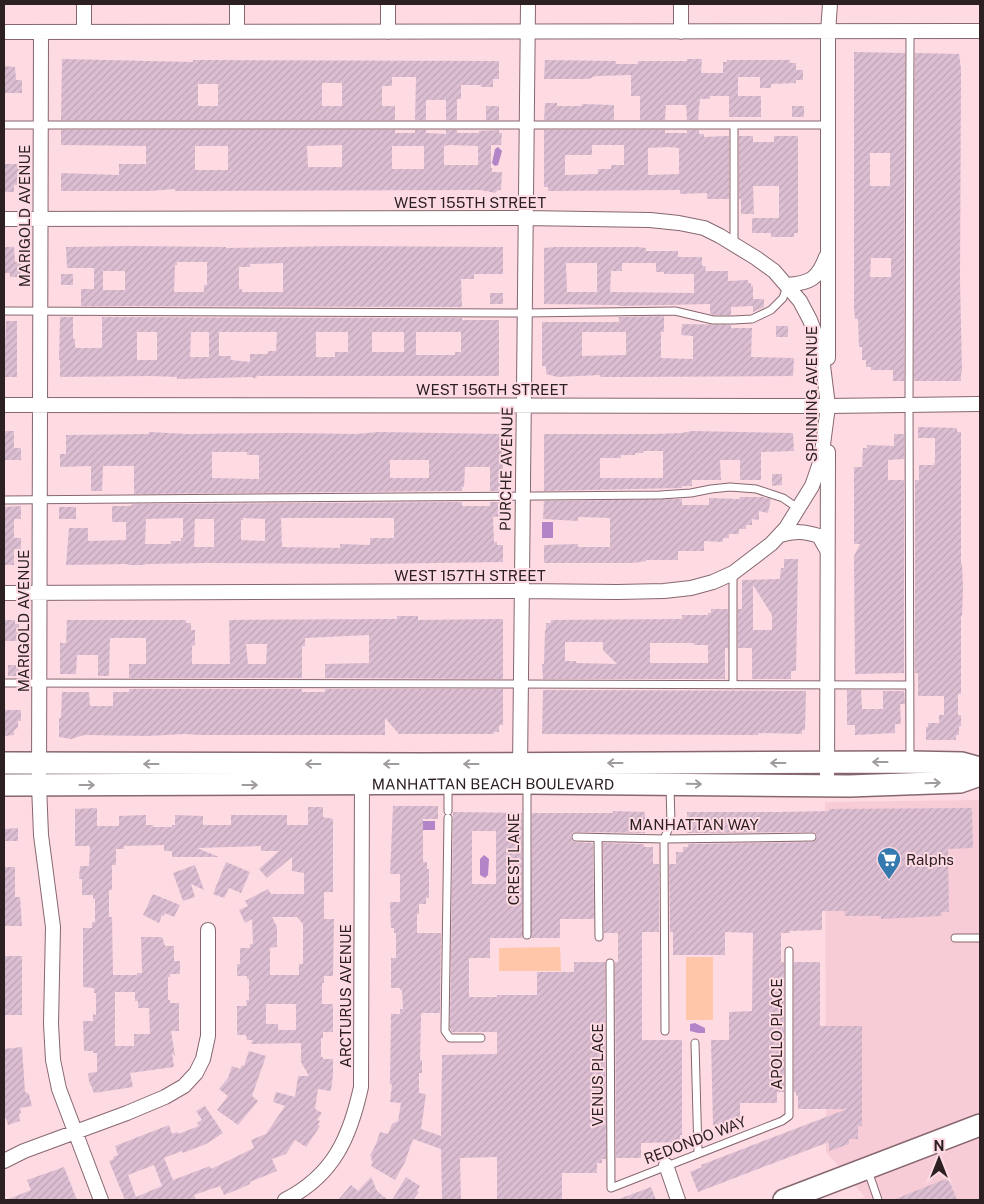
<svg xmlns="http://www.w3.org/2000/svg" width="984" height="1204" font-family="'Public Sans',sans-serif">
	<defs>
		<pattern id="building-hatch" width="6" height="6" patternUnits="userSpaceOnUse" patternTransform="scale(1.25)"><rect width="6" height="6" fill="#dcbed2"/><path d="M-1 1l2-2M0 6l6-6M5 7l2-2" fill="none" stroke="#bda3b4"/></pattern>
	</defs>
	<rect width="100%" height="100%" fill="#fedae3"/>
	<!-- built -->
	<path fill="#f8ccd7" d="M980,800V1200H856L865,1197L826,1152L825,802Z"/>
	<!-- pitch -->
	<path fill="#ffc6a9" d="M560,947L561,971H499V948Z
		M686,957H713V1020H686Z"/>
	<!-- water -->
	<path fill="#b284c8" d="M498,147L502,151L498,165L495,166L492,163L495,149Z
		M542,522H553V538H542Z
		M423,821H435V830H416Z
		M484,855L489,859L488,875L485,878L480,875V859Z
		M695,1023L705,1028V1033H698L690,1031V1024Z"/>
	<!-- building -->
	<path fill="url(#building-hatch)" fill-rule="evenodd" d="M854,52L905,53L904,381H893V370H871V367H866V360H862V347H859L858,319H855L854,308ZM870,153H890V186H870ZM871,258H891V277H870Z
		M915,53L959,54L961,69L960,280L962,373H961V381H914Z
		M62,59L193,62V60L499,61V79H493V87H481V85H461V99H457V120H446V100H426V120H415L416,77H392V86H382V106H395V120H61ZM322,83H342V106H322ZM198,84H218V106H198Z
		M687,59H702L701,73H723V62H727V60H790V63H796V70H803V80H796V83L771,84V88H760V77H738V96H761V117H729V96H710V99H700L698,120H687L686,105H666L665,120H640V96H631V75L598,76L592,77V78L588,79H544L545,60L616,61V64H638V61H687Z
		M4,66L15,67L16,80H22V93H4Z
		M545,103H557V106H582V104L614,105V120H544Z
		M486,106H499V120H486Z
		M792,106H804V117H792Z
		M61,130H395V133H415V130H426V133L446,134V130H457V133H479V131L499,130V133H502L501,145H491V168H492V172H502L501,190H498L495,193L481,190L175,191V189L150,191H61V173L119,175V164H146V146L61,145ZM342,145V167H308L307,146ZM449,145L478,146V165H444V146ZM195,146H228V170H195ZM392,146H424V169H392Z
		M544,130H665V133H687V130H699V134H704V137L727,136H729V199H707V193L680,194V190L548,191V187H544ZM592,145H624V165H611V169H598V174L565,175V155H592ZM667,147L679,148V174L648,175V148Z
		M739,136H753V142H774V136H798V233H794V237H771V233H752V218H779V186H753L754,214H741V199H739Z
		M4,164H23V176H18V185H14V192H4Z
		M132,246L226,247V248L340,246L503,247V274H474V279H461L462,307L81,306V289H94V268H67L66,247ZM177,262H207V285H204V292H174L175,265H177ZM283,263V292H242V289H239V267H250V264ZM103,271H125V290H103Z
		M4,247H14L15,262L21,261L20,277H10V273H4Z
		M555,247H638L646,248V251H678V257H702V266H706L705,271H728V281L748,280V283H751V286H753V299H764V307L753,312V306L731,307V315H714L710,314V304L619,306V305L544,304V248ZM566,263H597V292H567ZM622,263H656V272H664V274H694V293L610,292L611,271H622Z
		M61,274H73V285H61Z
		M490,293H503V304H490Z
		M664,316V332H661V358L693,359V336L681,335L682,324L731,325V328H752L751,357L794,358L793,376L626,377H600V375L558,377L546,374V366H542V322H619V317ZM582,332H626V355L582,356Z
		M60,317H73V339H75V347L77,348H102V317L462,318V320H499V376H257L255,379L252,377L177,379V377L151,376L60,377V360H59ZM137,332H157V360H137ZM191,332H209V357H190ZM219,332H277L276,351H268V354H250V362L231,360V356H219ZM316,332H348V352H335V357H316ZM372,332H404V352H372ZM416,332H461V352H455V355H416Z
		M6,321H17V377H4Z
		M776,326H788V337H776Z
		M918,427L957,428V432H961V564H962L963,588L962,616H961V694H958V715H961V726H959V735H956V740H926V727H928V723H939V715H944V696H918V673H915V480H919V465H934L935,461V438H918Z
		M4,431H14V448H21V460H4Z
		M691,431L793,433L794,451L761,452V480H740V460H720L721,480H692V486H682V488L544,491V434H655L682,433ZM643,451H663V478H600V458H621V455H635V453H643Z
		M149,432L188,434L292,433L356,434L379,432L501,434L503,470L501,491H490V467H465L464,487H462V491L134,494V466H103L102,491H91V466L60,467V454H66V435L149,434ZM212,452H247V455H259V479L212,478ZM390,460H429V478H390Z
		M894,434H904V459L888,460V480H904V673L855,674L854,556L860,544H854V467H862L863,448H867V445L894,446Z
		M772,474H782V485L772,486Z
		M740,497H763L771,499L768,513L759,511V520L752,519V525H746V529H739V534H729V538H723V542L704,541V551H678V560H646V561L633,563H544V545L578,544V547H610V518L578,517V521L543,519L544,501L682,499V505H709V498L740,499Z
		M462,502V506H490V502H501L502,516L493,517L494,542H497V545H503V562L370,564L206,563L145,564V565H129L127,564L66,565L69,528H88V541L126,540V522H112V506H131V505L134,504ZM183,518V538H181V541H171V544H145L146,519ZM243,518L265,519V541L241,540V520H243ZM281,518H394V538H370V545L340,544V548L282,547ZM195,519H214V547H194Z
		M21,506V519H14V538H21V549H14V565H4V507Z
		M59,507H76V519H59Z
		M784,559H798L796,671H791V679H752V648H738V609H742V580L780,579L781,568H784ZM753,585L772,615V630H753Z
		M711,609H728V648H725V679H543L542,664H544L545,630H546V623H551V620L682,619V615H708V613H711ZM565,642H603V650L617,664L576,663V661H565ZM650,643H694V645H708V663H650Z
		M397,616H418V620L503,619V679L325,678V664L369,663V635L305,638V646H302V678H129V664H146V638H110L109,676H98V655H77L76,674H60V643H66L67,620H186V623H191V630H195V645L192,646V664H230L229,620L397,619ZM246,644H267L266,664H248Z
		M4,620H15V624H19L18,641H4Z
		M8,665H19V676H8Z
		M129,689H302V692H325V689H503V725H499V732H494V734H399L385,718V735H200L185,734L147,736L84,735L71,739L59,737V718H61L62,692H89L90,706H113V692H129Z
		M543,690L806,691L805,730H802V734L758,733V735L542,734Z
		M847,690H861L862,709H883V691H904L905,704H900L901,724H895V733L855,735V725H847Z
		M4,710H21V721H18V727L14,731V735L4,736Z
		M393,806H438V819H423V862H427V869H429V898H426V904H419V914H417V933H441L440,1013H422L421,1015L420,1060H422V1073H419V1093L426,1094L421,1129L441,1136L442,1055L497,1054V1032H452L450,1029L453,812L522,813L523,938H490V958H469V997H497V995H537V972H574V962H605L606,1159H602V1163H597V1173H562V1200H497V1157L460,1158L461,1200H442L441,1149L413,1139L405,1162L395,1180L371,1166L373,1162L371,1160L372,1157L370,1156L376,1144L380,1132L388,1134L392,1124L398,1121L401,1103L390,1102L392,1084L390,1085L391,1014H400V1009H403L402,990H400V988H391V958H396V933H394V928H391L390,902H400V874H390ZM472,831H496V884H472Z
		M308,807H323V817L333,819V892H324V919H334L333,976H324V983H322V1004H333V1032H323V1038H321V1057H323V1059H333V1074L331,1091L318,1089L315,1109L322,1113L317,1120L320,1121L318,1125L320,1126L306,1147L295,1140L286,1154L272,1159L277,1171L250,1182V1184L239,1189L224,1195L220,1186L194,1195L196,1200H125L109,1161L114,1159L113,1157L118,1155L115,1146L169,1125L172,1134L177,1132L178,1134L199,1126L197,1123L202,1120L196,1111L205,1106L223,1133L206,1144L183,1153L182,1151L164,1158L173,1180L210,1166L211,1169L254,1148L251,1140L266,1134L285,1106L273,1102L276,1092L295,1097L298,1076H309L301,1062V1043L251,1044L253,1040H247L246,1035H237V1006H247L246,1000H249V979H247V976H237V964H240V948H250V944H253L252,919L245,923L239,910L248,906L245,901L268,889L271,894H304V873L292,871V857L267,878L259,869L279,851H261V846L197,848L219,857H172V851H164V845L124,846V849H116V865H112V890H109V917H112L113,975H137V973H142L141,937H162L165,946H174V961H180V974H170V977H168V1000H170V1003H179V1031H171L175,1056L172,1053L174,1067L130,1073L133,1087L94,1093L91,1085H90L88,1075L89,1073L97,1072V1053H93V1051H84L83,1021H93V1014L96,1015V993H94V988L83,987V928H92V922H95V899H93V895H82V879H79L80,866H89L90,846H75V809L97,808V826H119V816L146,815V825H153V827H172V825H175V815L203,816V825H231V815H287V825H308ZM272,917H297L303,924V964H299V975H270V948L277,947V927ZM115,992H135V1001H138V1008H149L150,1034H134V1046H115ZM266,1004H296V1030H278V1024H266ZM154,1165L162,1186L136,1197L128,1175Z
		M972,808L973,848L948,849L949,912H941L942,916L881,919V916H845V911H822V930L790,931V933H781V962H784V1092H777V1103H740V1125H713L711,1040H729V1012L752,1011L753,933L725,932V955H673V932H670L669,864H676V852H683V847H688V844L812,842L816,840L817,836L815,833L812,832L687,833V812H779L829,811V809Z
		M613,811L645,812V833L576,832L573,833L571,836L572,840L575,842L593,843L594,919H560V938H531L532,813H613Z
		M18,828V841H4V829Z
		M603,843L644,844V847H653V864H659V932H642V1040H682V1135H680V1142L641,1143V1158H616L615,962H618V933H604Z
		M226,862L250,872L241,893L229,888L224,898L213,894Z
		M195,865L204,890L191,884L195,897L183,901L173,873Z
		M4,867H15V897H20L22,926H4Z
		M153,894L180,905L174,917L165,913L164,916L162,915L159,923L143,915Z
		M4,956H22V1015H4Z
		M794,962H820V1026H862V1126H858V1139H849V1144L829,1151V1142L698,1192L690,1172L702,1167L701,1165L847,1109H798V1096H796V1092H794Z
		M22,1047L25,1092L29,1094L32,1106L20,1108L21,1113L19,1114L20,1121L8,1125L6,1118H4V1049Z
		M249,1051L266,1056L252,1096L258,1101L238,1125L217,1110L228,1096L219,1089L228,1078L232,1066L240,1069L242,1065L244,1066Z
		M64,1167L77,1200H6L31,1190L27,1180Z
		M371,1177L377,1191L388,1200H338L351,1185L358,1191Z
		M406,1177L420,1186L417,1191L419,1192L413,1200H392Z
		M948,1178L957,1200H893Z
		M651,1187L656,1200H619V1199Z"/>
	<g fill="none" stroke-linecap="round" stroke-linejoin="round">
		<!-- service casing -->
		<g stroke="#86676f" stroke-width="9">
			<path id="service" d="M4,125H828
				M734,125V245
				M4,311L524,313L675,311L713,320H733L752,319L771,310L783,298L787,286
				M4,500L660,495L691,493L711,489L730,487L756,489L783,498L799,509
				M733,573V685
				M4,683L910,685
				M910,759L909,405L910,32
				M527,786V935
				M448,811V787
				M448,818L445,1031L450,1038H481
				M576,837L664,839L812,837
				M598,838L599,937
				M955,938H980
				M610,963L611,1188L782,1121L789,1116V951
				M665,1031L664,839L671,823L670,787
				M695,1043L698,1153
				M868,1171L878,1200"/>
		</g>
		<!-- minor casing -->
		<g stroke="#86676f" stroke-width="16">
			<path id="minor" d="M237,4V32
				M388,4V32
				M4,32L980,31
				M41,32L39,785L41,835L53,927L51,1024L53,1060L59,1089L101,1200
				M84,32V4
				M681,32V4
				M4,219L525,218L650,220L679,223L704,228L720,236L756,258L774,271L800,301L810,320L821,349L828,406L821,460L812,486L786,528L771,544L733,573L713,582L691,588L664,591L617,592L521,591L4,593
				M787,285C810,283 818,279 826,257
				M828,358V32L830,4
				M4,405L828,406L980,404
				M780,535C794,531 804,531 819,536L827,550
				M520,770L528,4
				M827,785L828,452
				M4,1161L24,1151L127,1113L165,1097L184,1086L196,1073L203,1059L208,1036V930
				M666,1165L678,1200
				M285,1200C334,1175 350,1137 361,1087L362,777"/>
		</g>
		<!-- primary casing -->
		<g stroke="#86676f" stroke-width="24">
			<g id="primary">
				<path d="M4,763L420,764L910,762L962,763L980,768"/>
				<path id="s1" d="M4,785L527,783L849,786L960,782L980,775"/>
				<path d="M784,1200L980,1125"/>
			</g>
		</g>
		<!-- service -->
		<use href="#service" stroke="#fff" stroke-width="7"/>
		<!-- minor -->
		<use href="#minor" stroke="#fff" stroke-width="14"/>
		<!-- primary -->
		<use href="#primary" stroke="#fff" stroke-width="21"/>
	</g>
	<!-- one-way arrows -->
	<defs><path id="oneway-shaft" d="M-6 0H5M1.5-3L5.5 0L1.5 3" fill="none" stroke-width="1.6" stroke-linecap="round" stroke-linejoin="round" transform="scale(1.25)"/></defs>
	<g stroke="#a09b9c">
		<use href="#oneway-shaft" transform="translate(880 762) rotate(180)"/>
		<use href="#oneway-shaft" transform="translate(615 763) rotate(180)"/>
		<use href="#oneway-shaft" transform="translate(778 763) rotate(180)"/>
		<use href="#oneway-shaft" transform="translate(151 764) rotate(-180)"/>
		<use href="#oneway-shaft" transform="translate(313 764) rotate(-180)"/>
		<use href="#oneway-shaft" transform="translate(391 764) rotate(180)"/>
		<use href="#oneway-shaft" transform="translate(471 764) rotate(180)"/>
		<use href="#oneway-shaft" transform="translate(933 783) rotate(-2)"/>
		<use href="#oneway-shaft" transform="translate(694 784) rotate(1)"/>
		<use href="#oneway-shaft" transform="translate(87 785)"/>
		<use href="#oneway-shaft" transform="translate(250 785)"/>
	</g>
	<!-- icons -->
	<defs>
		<g id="supermarket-pin" transform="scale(1.25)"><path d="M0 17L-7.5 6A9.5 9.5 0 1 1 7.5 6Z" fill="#357aaf" stroke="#fedae3"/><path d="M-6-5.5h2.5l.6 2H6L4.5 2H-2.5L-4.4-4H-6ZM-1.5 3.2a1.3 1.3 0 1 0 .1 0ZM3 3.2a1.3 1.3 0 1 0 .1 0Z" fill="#fff"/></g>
	</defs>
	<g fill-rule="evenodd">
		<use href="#supermarket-pin" x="889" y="859"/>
	</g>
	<g text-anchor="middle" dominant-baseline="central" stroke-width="4" stroke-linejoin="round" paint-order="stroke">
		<!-- street labels -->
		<g font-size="15" fill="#2d2023" stroke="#fedae3">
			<text x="470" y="202">WEST 155TH STREET</text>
			<text transform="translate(24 216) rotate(-90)">MARIGOLD AVENUE</text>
			<text x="492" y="389">WEST 156TH STREET</text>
			<text transform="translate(811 394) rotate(-90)">SPINNING AVENUE</text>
			<text transform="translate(506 469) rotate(-89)">PURCHE AVENUE</text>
			<text x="470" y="575">WEST 157TH STREET</text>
			<text transform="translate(23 621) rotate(-90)">MARIGOLD AVENUE</text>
			<text stroke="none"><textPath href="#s1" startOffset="489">MANHATTAN BEACH BOULEVARD</textPath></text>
			<text x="694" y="824">MANHATTAN WAY</text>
			<text transform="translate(513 859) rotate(-90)">CREST LANE</text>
			<text transform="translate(345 996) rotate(-90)">ARCTURUS AVENUE</text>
			<text transform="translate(776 1034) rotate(-90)">APOLLO PLACE</text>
			<text transform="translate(597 1075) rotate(-90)">VENUS PLACE</text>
			<text transform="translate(695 1140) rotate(-21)">REDONDO WAY</text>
		</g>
		<!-- poi labels -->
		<g font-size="15" fill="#2d2023" stroke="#fedae3" text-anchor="start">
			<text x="906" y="859">Ralphs</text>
		</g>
	</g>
	<!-- border -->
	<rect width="984" height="1204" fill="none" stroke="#2d2023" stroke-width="10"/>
	<!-- north arrow -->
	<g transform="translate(939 1159)" stroke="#fedae3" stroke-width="4" paint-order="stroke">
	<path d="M0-4L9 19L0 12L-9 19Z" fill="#2d2023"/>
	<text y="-8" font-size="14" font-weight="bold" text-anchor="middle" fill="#2d2023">N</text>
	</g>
</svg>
